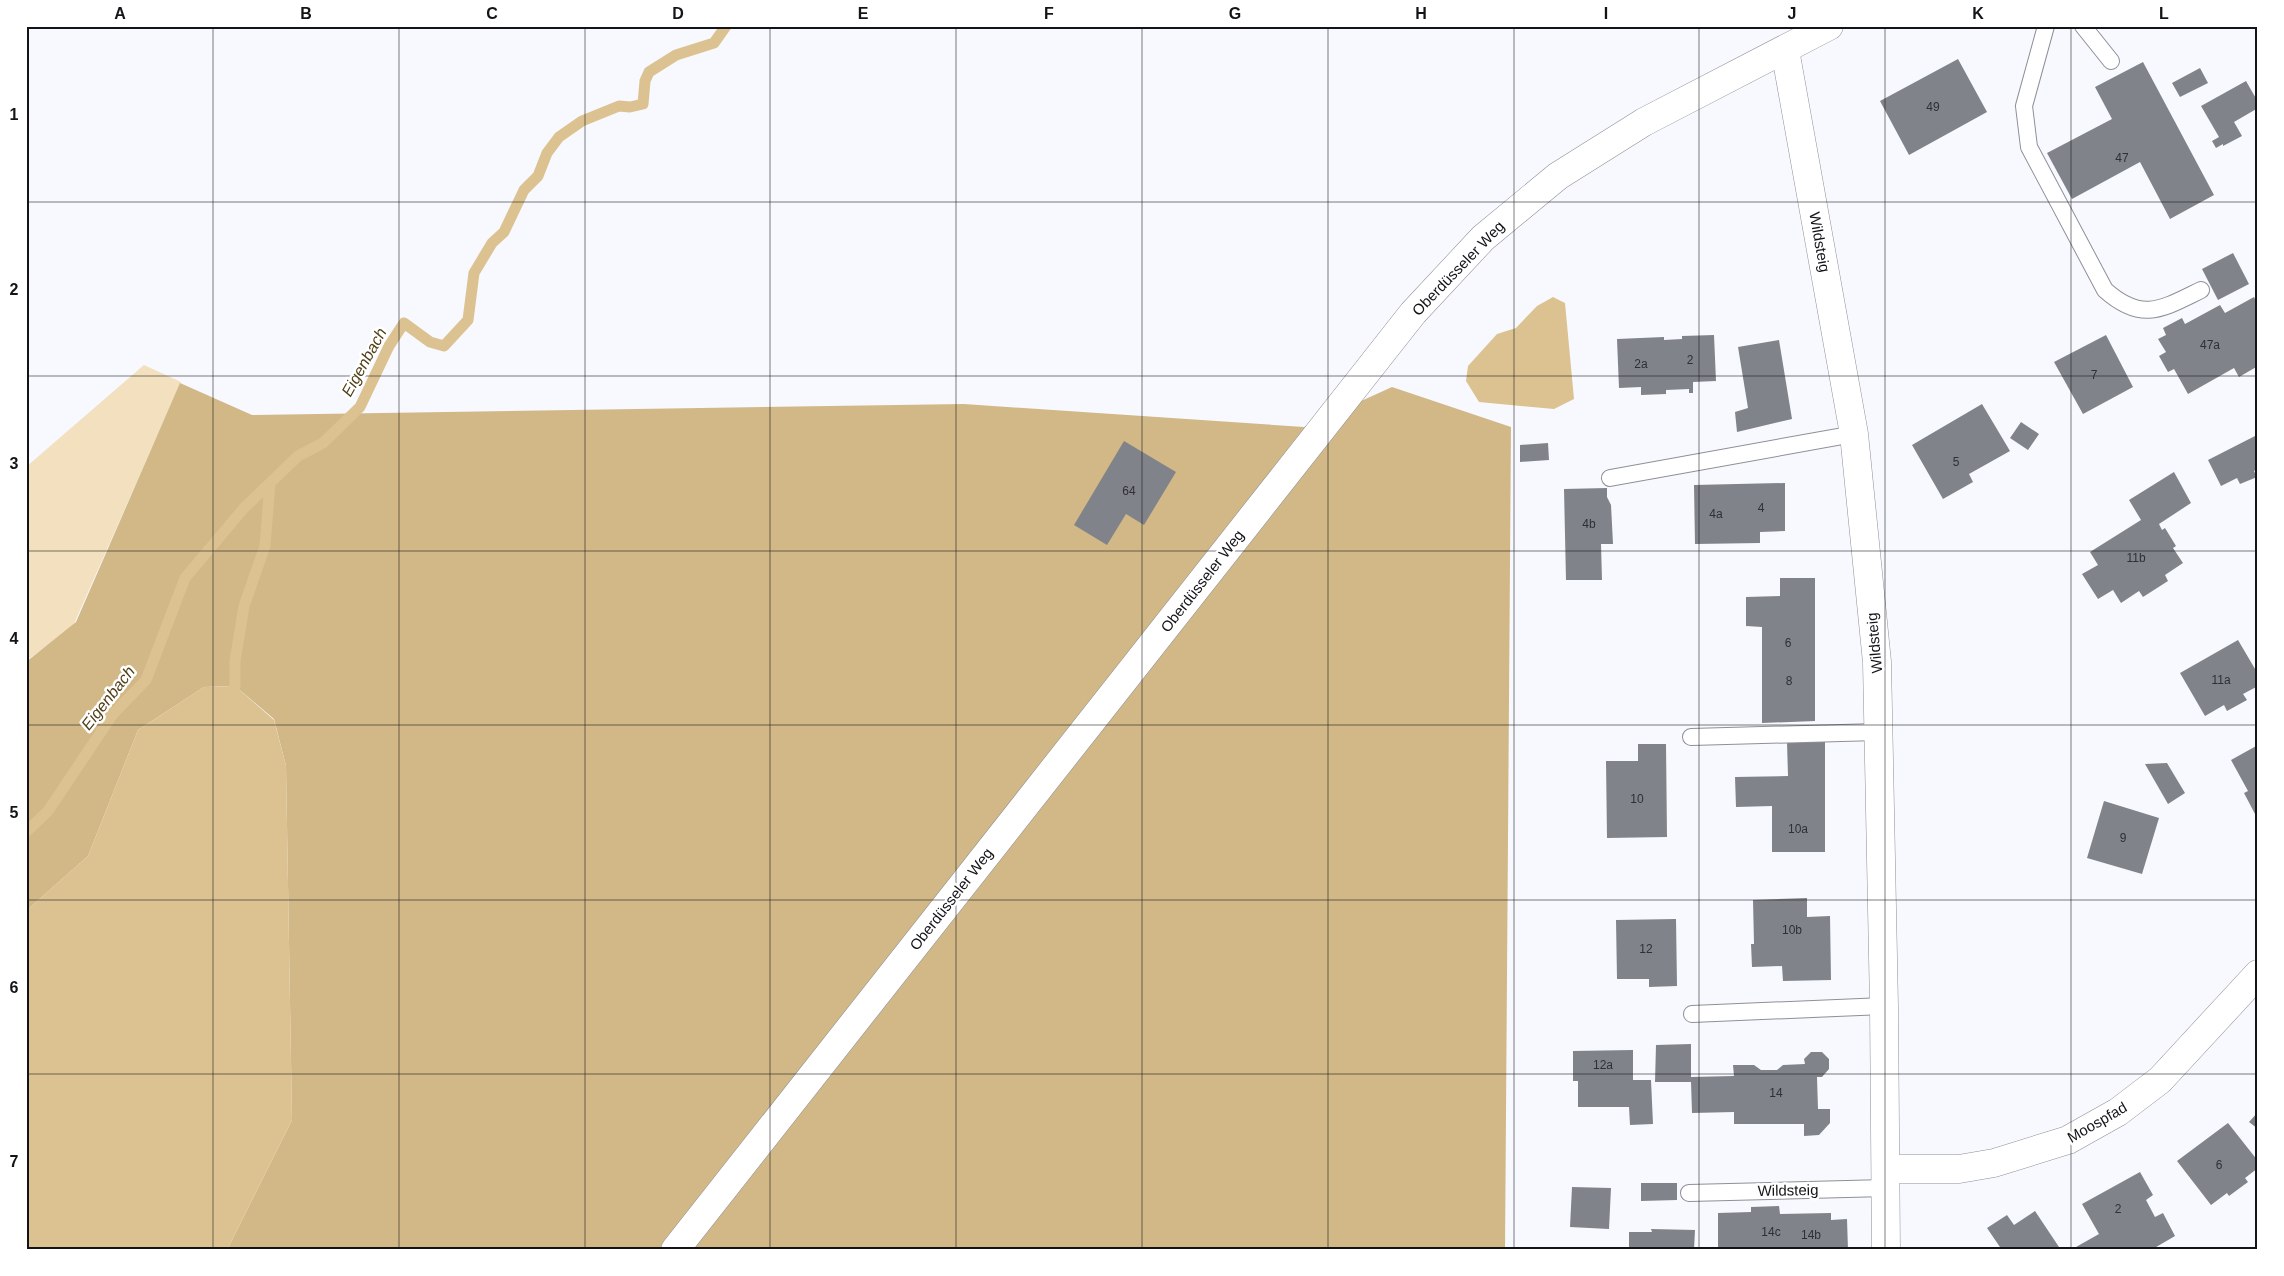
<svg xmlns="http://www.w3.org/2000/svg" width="2284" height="1276" font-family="Helvetica,sans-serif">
	<rect width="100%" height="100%" fill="#f7f9fe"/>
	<!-- green -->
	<path fill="#f2e0be" d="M144,365L181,382L73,626L26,661V467Z"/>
	<!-- forest -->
	<path fill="#d1b886" d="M180,383L252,415L964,404L1304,427L1392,387L1511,427L1505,1250H227L292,1120L286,766L274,719L235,686L204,687L138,730L88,856L26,911V662L76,622Z"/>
	<!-- water -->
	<path fill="#dcc290" d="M1553,297L1565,303L1574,399L1554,409L1479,402L1466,381L1468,366L1497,334L1516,328L1537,306Z
		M235,686L274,720L286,766L292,1120L227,1250H26V911L88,856L138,730L204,687Z"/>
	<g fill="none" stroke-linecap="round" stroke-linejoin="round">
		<!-- stream -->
		<path stroke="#dcc290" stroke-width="11" d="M230,698L235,686V661L244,606L265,546L270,483
			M26,832L48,811L113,714L146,680L185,578L244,508L298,456L323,443L360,407L389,346L404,323L430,342L444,346L468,320L474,273L492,243L504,232L524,190L538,176L547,153L559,137L582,121L619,106L630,107L643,104L645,81L649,72L676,55L714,43L726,26"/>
	</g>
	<!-- building -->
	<path fill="#81838a" d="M1958,59L1987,112L1909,155L1880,101Z
		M2143,62L2214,195L2170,219L2140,162L2072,199L2047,153L2112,119L2095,87Z
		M2200,68L2208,83L2180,97L2172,83Z
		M2246,81L2258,102V108L2234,122L2242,136L2223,146V144L2216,148L2212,141L2219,137L2201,106Z
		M2233,253L2249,284L2218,300L2202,269Z
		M2254,297L2258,305V366L2239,377L2234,368L2188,394L2174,369L2168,372L2159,356L2166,352L2158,339L2166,335L2163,328L2182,318L2185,324L2220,305L2225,313Z
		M1714,335L1716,381L1693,382V393H1689V389L1666,390V394L1641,395V387L1619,388L1617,339L1664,337V340L1682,339V336Z
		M2106,335L2133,387L2083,414L2054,362Z
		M1779,340L1792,419L1737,432L1735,412L1748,408L1738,347Z
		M1982,404L2010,451L1969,474L1973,482L1943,499L1912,445Z
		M2021,422L2039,434L2028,450L2010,438Z
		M2255,436L2258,443V469L2254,471L2257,477L2240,484L2237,478L2221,486L2208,460Z
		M1124,441L1176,472L1144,525L1126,514L1107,545L1074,525Z
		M1548,443L1549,460L1520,462V445Z
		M2174,472L2191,503L2159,524L2162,530L2165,528L2176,546L2173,548L2183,563L2165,575L2168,581L2143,597L2139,591L2121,603L2113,590L2098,599L2082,574L2098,565L2090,552L2141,520L2129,500Z
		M1785,483V531L1760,532V543L1695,544L1694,485Z
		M1607,488V497L1611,505L1613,544H1601L1602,580H1566L1564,489Z
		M1780,578H1815V721L1762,723V627L1746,626V597L1780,596Z
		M2238,640L2258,674V686L2243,694L2247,700L2227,711L2224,705L2205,716L2180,673Z
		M1787,742H1825V852H1772V806L1736,807L1735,777L1788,776Z
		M1638,744H1666L1667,837L1607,838L1606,761H1638Z
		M2258,745V813L2255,814L2244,793L2248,791L2231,760Z
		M2167,763L2185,793L2168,804L2145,764Z
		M2104,801L2159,818L2142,874L2087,858Z
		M1807,898V917L1830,916L1831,980L1783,981L1782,966L1752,967L1751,944H1754L1753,900Z
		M1676,919L1677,986L1649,987V979H1617L1616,920Z
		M1691,1044V1077L1734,1076L1733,1065H1754L1761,1070H1777L1783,1065L1805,1064L1804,1059L1811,1052H1822L1829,1059V1069L1822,1077H1817L1818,1109H1830V1123L1819,1135L1804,1136V1124H1734V1112L1692,1113L1691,1082H1655L1656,1045Z
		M1633,1050V1080H1651L1653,1124L1630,1125L1629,1107H1578V1081H1573V1051Z
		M2258,1112V1129L2249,1122Z
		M2228,1123L2258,1161V1168L2245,1178L2248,1182L2229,1196L2227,1193L2211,1205L2177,1161Z
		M2140,1172L2153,1195L2146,1200L2155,1217L2163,1213L2175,1236L2151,1250H2077L2076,1247L2099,1234L2082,1204Z
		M1641,1183H1677V1200L1641,1201Z
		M1572,1187L1611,1188L1609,1229L1570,1227Z
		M1779,1206L1780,1214L1831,1213V1220L1847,1219L1848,1250H1718V1213L1751,1212V1207Z
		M2035,1211L2061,1250H2002L1987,1228L2007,1215L2014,1225Z
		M1651,1229L1695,1230L1694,1250H1629V1232H1652Z"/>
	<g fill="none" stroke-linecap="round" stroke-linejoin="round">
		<!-- lane casing -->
		<g stroke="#8d9097" stroke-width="18">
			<path id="lane" d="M2046,26L2024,106L2029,147L2105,290C2142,323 2162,309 2201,290
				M2083,26L2111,61
				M1610,478L1854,434
				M1691,737L1878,732
				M1692,1014L1884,1006
				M1689,1193L1886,1188"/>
		</g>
		<!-- street casing -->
		<g stroke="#8d9097" stroke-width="29">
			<path id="street" d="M1785,50L1854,434L1877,662L1884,1006L1886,1250
				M1886,1169H1959L1994,1163L2068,1140L2118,1112L2160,1080L2258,974"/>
		</g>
		<!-- secondary casing -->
		<g stroke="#8d9097" stroke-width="29">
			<path id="secondary" d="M675,1250L1413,313L1483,238L1558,176L1644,122L1829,26"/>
		</g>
		<!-- lane -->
		<use href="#lane" stroke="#fff" stroke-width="16"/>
		<!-- street -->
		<use href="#street" stroke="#fff" stroke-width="28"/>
		<!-- secondary -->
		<use href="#secondary" stroke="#fff" stroke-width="28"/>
	</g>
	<!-- grid -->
	<path fill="none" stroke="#131417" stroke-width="1" stroke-opacity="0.55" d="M213,26V1250M399,26V1250M585,26V1250M770,26V1250M956,26V1250M1142,26V1250M1328,26V1250M1514,26V1250M1699,26V1250M1885,26V1250M2071,26V1250M26,202H2258M26,376H2258M26,551H2258M26,725H2258M26,900H2258M26,1074H2258"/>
	<g text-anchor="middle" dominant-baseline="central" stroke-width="5" stroke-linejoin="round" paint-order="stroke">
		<!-- number labels -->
		<g font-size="12" fill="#2e3034">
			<text x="1933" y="107">49</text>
			<text x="2122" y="158">47</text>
			<text x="2210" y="345">47a</text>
			<text x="1690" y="360">2</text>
			<text x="1641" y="364">2a</text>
			<text x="2094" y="375">7</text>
			<text x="1956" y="462">5</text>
			<text x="1129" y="491">64</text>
			<text x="1761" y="508">4</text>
			<text x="1716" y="514">4a</text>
			<text x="1589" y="524">4b</text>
			<text x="2136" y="558">11b</text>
			<text x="1788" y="643">6</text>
			<text x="2221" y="680">11a</text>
			<text x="1789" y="681">8</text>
			<text x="1637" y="799">10</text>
			<text x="1798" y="829">10a</text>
			<text x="2123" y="838">9</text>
			<text x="1792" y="930">10b</text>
			<text x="1646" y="949">12</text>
			<text x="1603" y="1065">12a</text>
			<text x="1776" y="1093">14</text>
			<text x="2219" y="1165">6</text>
			<text x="2118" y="1209">2</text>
			<text x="1771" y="1232">14c</text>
			<text x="1811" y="1235">14b</text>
		</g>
		<!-- street labels -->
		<g font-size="15" fill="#131417" stroke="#fff">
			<text transform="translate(1820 242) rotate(80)">Wildsteig</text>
			<text transform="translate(1458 268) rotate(-46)">Oberdüsseler Weg</text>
			<text transform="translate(1202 581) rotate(-52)">Oberdüsseler Weg</text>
			<text transform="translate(1874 643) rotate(-95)">Wildsteig</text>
			<text transform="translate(951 899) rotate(-52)">Oberdüsseler Weg</text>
			<text transform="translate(2097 1122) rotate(-30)">Moospfad</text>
			<text transform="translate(1788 1190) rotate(-1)">Wildsteig</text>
		</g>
		<!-- water labels -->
		<g font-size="16" font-style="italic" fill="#513f17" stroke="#fff">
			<text transform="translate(364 362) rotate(-61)">Eigenbach</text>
			<text transform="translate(108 698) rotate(-52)">Eigenbach</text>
		</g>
	</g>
	<!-- border -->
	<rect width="2284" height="1276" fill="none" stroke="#ffffff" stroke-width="55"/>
	<rect x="28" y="28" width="2228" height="1220" fill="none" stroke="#131417" stroke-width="2"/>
	<g font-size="16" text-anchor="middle" font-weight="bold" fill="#131417">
		<text x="120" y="19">A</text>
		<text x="306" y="19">B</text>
		<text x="492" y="19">C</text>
		<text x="678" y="19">D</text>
		<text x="863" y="19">E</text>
		<text x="1049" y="19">F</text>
		<text x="1235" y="19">G</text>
		<text x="1421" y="19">H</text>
		<text x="1606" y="19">I</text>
		<text x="1792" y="19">J</text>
		<text x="1978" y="19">K</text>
		<text x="2164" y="19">L</text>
		<text x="14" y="120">1</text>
		<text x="14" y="295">2</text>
		<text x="14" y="469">3</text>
		<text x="14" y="644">4</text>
		<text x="14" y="818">5</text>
		<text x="14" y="993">6</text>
		<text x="14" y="1167">7</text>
	</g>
</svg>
